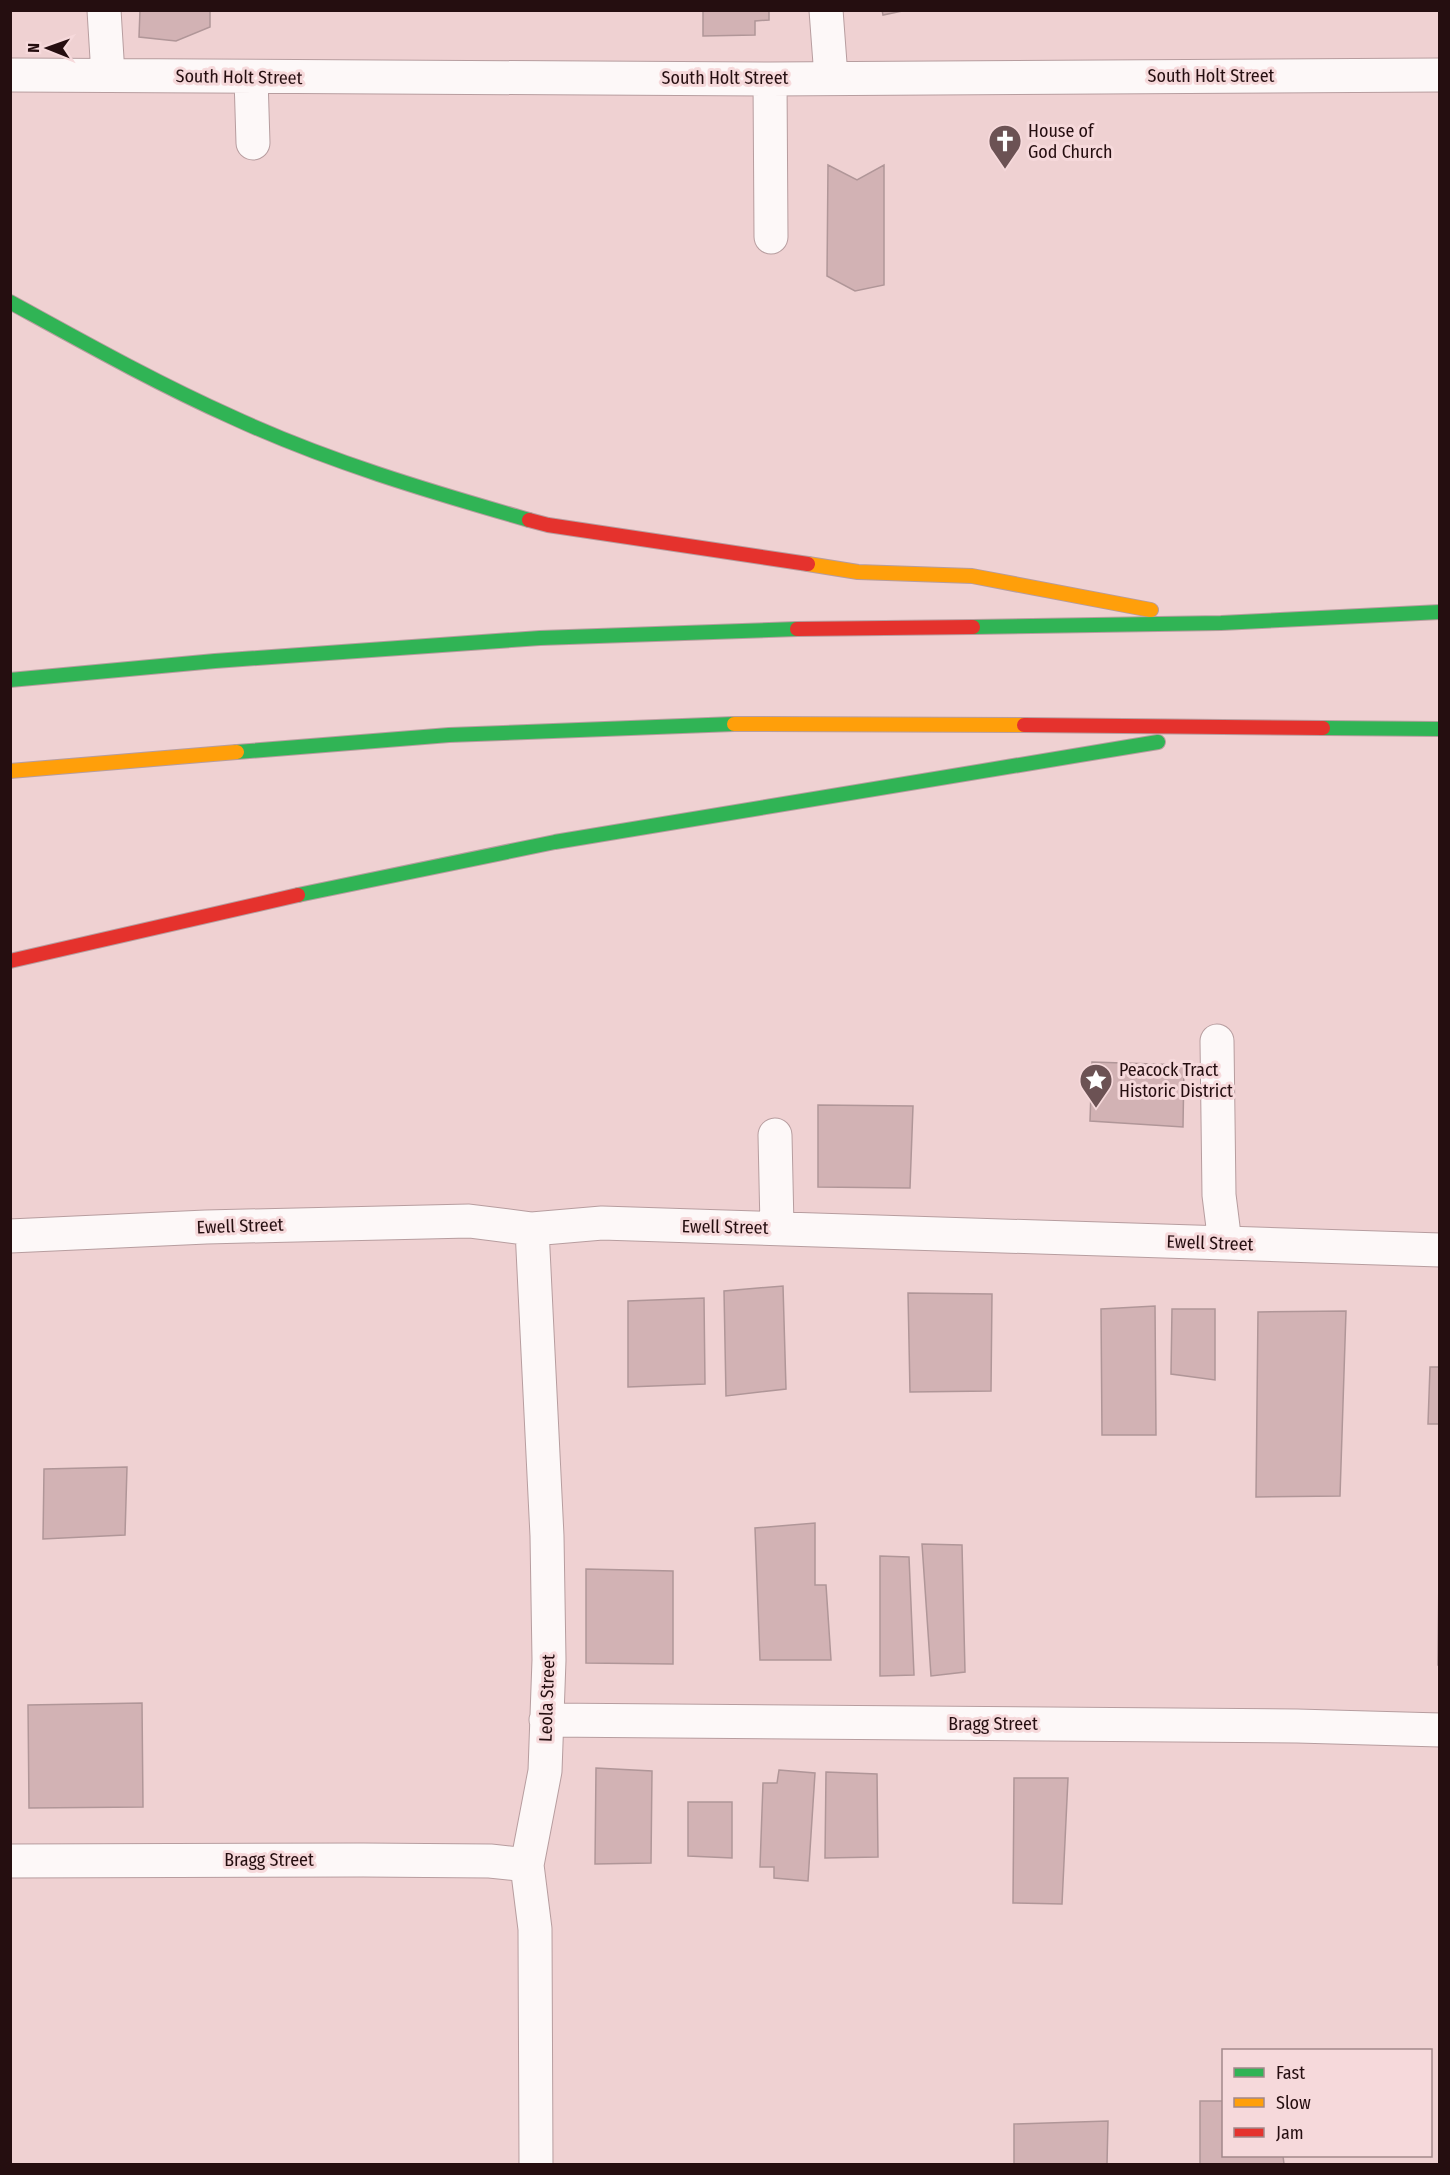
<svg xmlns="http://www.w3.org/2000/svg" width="1450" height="2175" font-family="'Fira Sans Condensed',sans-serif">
	<rect width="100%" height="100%" fill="#efd1d2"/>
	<!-- building -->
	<path fill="#d2b2b4" stroke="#b09698" stroke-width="1.5" d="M140,10H210V27L176,41L139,37Z
		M703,10H769V20L755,21V35L703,36Z
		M882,10H907L883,15Z
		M828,165L857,180L884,165V285L855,291L827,276Z
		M1092,1062L1184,1065L1183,1127L1090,1121Z
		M818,1105L913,1106L910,1188L818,1187Z
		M783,1286L786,1389L726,1396L724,1291Z
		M908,1293L992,1294L991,1391L910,1392Z
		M704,1298L705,1384L628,1387V1301Z
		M1155,1306L1156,1435H1102L1101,1309Z
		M1172,1309H1215V1380L1171,1374Z
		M1346,1311L1340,1496L1256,1497L1258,1312Z
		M1430,1367H1440V1424H1428Z
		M127,1467L125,1535L43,1539L44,1469Z
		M815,1523V1585H826L831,1660H760L755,1528Z
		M922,1544L962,1545L965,1672L931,1676Z
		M880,1556L909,1557L914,1675L880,1676Z
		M1439,1568L1440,1665H1438Z
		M586,1569L673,1571V1664L586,1663Z
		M142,1703L143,1807L29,1808L28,1705Z
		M596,1768L652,1771L651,1863L595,1864Z
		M779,1770L815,1773L808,1881L774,1878V1867H760L763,1783H777Z
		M826,1772L877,1774L878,1857L825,1858Z
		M1014,1778H1068L1062,1904L1013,1903Z
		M688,1802H732V1858L688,1856Z
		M1200,2101H1224V2156H1283L1284,2164H1200Z
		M1108,2121L1107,2164H1014V2124Z"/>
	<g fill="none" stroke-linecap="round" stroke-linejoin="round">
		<!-- street casing -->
		<g stroke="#b79d9f" stroke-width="35">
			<path id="street" d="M104,10L108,75
				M826,10L831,77
				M10,75L770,79L1440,75
				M251,78L253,143
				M770,79L771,237
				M1217,1041L1219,1195L1225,1243
				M775,1135L777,1227
				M532,1229L547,1536L549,1660L545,1771L527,1865L535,1929L536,2164
				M10,1236L206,1227L469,1221L532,1229L602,1223L1440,1250
				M546,1720L1297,1726L1440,1730
				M10,1861L363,1860L490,1861L527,1865"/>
		</g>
		<!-- fast casing -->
		<g stroke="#b79d9f" stroke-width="16">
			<path id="fast" d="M10,302C83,342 156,383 232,417C327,461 428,491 529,520
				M973,627L1221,623L1440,612
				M10,680L215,661L540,638L797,629
				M1323,728L1440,729
				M237,752L449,735L734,724
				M298,895L555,842L1158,742"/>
		</g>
		<!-- slow casing -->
		<g stroke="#b79d9f" stroke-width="16">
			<path id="slow" d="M808,564L858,572L972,576L1151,610
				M734,724L1024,725
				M10,771L237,752"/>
		</g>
		<!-- jam casing -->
		<g stroke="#b79d9f" stroke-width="16">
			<path id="jam" d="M529,520L548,525L808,564
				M797,629L973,627
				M1024,725L1323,728
				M10,961L298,895"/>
		</g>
		<!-- street -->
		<use href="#street" stroke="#fdf8f8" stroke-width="33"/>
		<!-- fast -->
		<use href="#fast" stroke="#30b455" stroke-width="14"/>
		<!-- slow -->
		<use href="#slow" stroke="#ff9f0a" stroke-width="14"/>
		<!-- jam -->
		<use href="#jam" stroke="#e5322d" stroke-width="14"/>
	</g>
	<!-- icons -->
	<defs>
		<g id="church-pin" transform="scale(1.725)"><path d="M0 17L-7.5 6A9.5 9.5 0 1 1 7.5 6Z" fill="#6c5254" stroke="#f6d9db"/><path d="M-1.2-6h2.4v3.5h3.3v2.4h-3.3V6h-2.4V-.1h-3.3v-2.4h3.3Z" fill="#fff"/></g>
		<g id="sight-pin" transform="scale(1.725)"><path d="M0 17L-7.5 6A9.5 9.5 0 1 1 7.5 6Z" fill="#6c5254" stroke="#f6d9db"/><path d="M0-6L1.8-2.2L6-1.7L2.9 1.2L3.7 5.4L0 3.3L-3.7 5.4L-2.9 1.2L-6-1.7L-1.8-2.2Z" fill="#fff"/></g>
	</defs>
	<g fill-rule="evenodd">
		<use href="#church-pin" x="1005" y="141"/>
		<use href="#sight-pin" x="1096" y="1080"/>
	</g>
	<g text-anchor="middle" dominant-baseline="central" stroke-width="6" stroke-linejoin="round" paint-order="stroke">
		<!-- street labels -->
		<g font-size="18" fill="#250e10" stroke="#f6d9db">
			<text x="1211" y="76">South Holt Street</text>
			<text transform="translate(239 77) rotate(1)">South Holt Street</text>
			<text x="725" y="78">South Holt Street</text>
			<text transform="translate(240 1226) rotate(-2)">Ewell Street</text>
			<text transform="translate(725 1227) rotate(1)">Ewell Street</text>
			<text transform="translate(1210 1243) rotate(2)">Ewell Street</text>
			<text transform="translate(547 1698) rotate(-88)">Leola Street</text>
			<text x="993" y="1724">Bragg Street</text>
			<text x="269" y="1860">Bragg Street</text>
		</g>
		<!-- poi labels -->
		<g font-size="18" fill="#250e10" stroke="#f6d9db" text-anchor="start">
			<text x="1028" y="131">House of<tspan x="1028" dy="21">God Church</tspan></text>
			<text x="1119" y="1070">Peacock Tract<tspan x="1119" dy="21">Historic District</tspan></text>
		</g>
	</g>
	<!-- border -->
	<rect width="1450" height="2175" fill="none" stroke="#250e10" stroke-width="24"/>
	<!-- legend -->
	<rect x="1222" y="2049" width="210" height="108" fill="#f6d9db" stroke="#a2888a" stroke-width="1.5"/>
	<rect x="1234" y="2068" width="30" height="9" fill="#30b455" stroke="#a2888a" stroke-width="1.5"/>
	<text x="1276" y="2079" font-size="18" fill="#250e10">Fast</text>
	<rect x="1234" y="2098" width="30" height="9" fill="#ff9f0a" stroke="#a2888a" stroke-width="1.5"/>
	<text x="1276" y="2109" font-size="18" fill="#250e10">Slow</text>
	<rect x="1234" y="2128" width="30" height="9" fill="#e5322d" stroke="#a2888a" stroke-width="1.5"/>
	<text x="1276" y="2139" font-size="18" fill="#250e10">Jam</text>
	<!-- north arrow -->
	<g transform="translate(48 48) rotate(271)" stroke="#f6d9db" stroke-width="4.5" paint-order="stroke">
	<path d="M0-4.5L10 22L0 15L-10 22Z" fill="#250e10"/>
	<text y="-9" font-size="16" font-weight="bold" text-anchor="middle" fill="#250e10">N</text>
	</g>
</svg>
